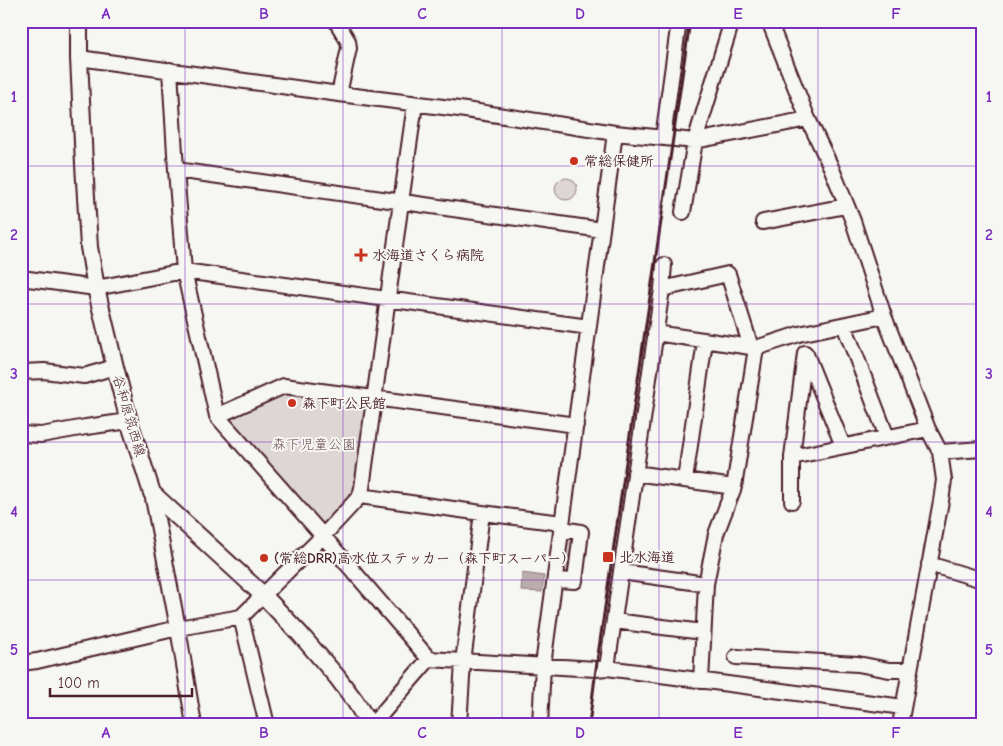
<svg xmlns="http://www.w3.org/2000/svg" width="1003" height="746" font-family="'Comic Neue','Klee One',sans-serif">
	<rect width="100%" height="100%" fill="#f6f6f2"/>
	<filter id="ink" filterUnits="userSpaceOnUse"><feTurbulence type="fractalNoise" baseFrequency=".02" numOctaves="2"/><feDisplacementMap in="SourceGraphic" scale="10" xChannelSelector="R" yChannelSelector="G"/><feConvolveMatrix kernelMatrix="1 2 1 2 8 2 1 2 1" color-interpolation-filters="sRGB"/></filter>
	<g filter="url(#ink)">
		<!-- green -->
		<path fill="#ddd6d5" stroke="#947a80" d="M555 189a11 11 0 1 1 22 0a11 11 0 1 1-22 0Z
			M282,390L369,402L356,493L320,528L226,419Z
			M567,535L573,537L574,539C571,550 564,564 569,575L562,576L565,537Z"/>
		<!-- water -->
		<path fill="#bbadae" stroke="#8e747a" d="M522,573L544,576L542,592L521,591Z"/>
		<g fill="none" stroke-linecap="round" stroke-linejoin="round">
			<!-- minor casing -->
			<g stroke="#4a1f2b" stroke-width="18">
				<path id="minor" d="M336,21L348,41L349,48L339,94
					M769,21L808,119L831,167L853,221L884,316L928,429L940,452L944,480L941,501L900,725
					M79,58L339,94L459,109L615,133L695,141L808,119
					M170,70L176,170L184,271L217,416L323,536L429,659L596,669L607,668L903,707
					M663,138L679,21
					M176,170L602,230
					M683,212L695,141L732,21
					M763,222L846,206
					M21,278L96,288L184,271L589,327
					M662,289L728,274L751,347
					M844,325L887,437
					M655,333L751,347L756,348L799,334L884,316
					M806,354L843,446
					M21,372L44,371L84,376L115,367
					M217,416L284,386L576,425
					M21,434L41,435L86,427L129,421
					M940,452L982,449
					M792,457L928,429
					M635,473L734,487
					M685,480L705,341
					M152,493L178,628L194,725
					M360,496L482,513L562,523
					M792,501V457L805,353
					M929,564L982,580
					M621,572L706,584
					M555,580L575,581L581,532L562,529
					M241,617L267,725
					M614,621L703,632
					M736,657L858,664L889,670H910
					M21,663L37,661L178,628L241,617L323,536L360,496L362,488L401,202L415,104
					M607,668L662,289L664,265
					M701,681L706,584L716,534L734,487L756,348
					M372,725L429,659
					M459,725L463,662L482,513
					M540,725L543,665L615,133"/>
			</g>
			<!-- major casing -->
			<g stroke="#4a1f2b" stroke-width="20">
				<path id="major" d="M79,21V58L84,164L89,247L96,288L115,367L129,421L152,493L263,595L300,634L337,677L355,701L370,725"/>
			</g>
			<!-- minor -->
			<use href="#minor" stroke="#f6f6f2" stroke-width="14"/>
			<!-- major -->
			<use href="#major" stroke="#f6f6f2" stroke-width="16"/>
			<!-- rail -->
			<path stroke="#4a1f2b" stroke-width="3" d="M589,725L596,669L690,21"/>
		</g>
	</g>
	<!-- grid -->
	<path fill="none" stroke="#7b2cbf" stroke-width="1" stroke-opacity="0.55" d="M185,21V725M343,21V725M502,21V725M659,21V725M818,21V725M21,166H982M21,304H982M21,442H982M21,580H982"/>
	<!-- markers -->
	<g fill="#c8321e" stroke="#f6f6f2" stroke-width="2">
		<circle cx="574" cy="161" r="5"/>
		<path d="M358.5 247.5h5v5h5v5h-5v5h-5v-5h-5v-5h5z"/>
		<circle cx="292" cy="403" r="5"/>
		<rect x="602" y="551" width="12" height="12" rx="2.5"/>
		<circle cx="264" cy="558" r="5"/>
	</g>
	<g text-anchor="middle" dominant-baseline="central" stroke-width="4" stroke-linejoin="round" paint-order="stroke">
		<!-- poi labels -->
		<g font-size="14" font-weight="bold" fill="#4a1f2b" stroke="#f6f6f2" text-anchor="start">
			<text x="584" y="161">常総保健所</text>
			<text x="372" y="255">水海道さくら病院</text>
			<text x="302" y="403">森下町公民館</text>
			<text x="619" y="557">北水海道</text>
			<text x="274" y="558">(常総DRR)高水位ステッカー（森下町スーパー）</text>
		</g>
		<!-- street labels -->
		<g font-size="14" fill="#4a1f2b" stroke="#f6f6f2">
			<text transform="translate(129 416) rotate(74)">谷和原筑西線</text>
		</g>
		<!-- park labels -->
		<g font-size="14" fill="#6f4d56" stroke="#f6f6f2">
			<text x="314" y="444">森下児童公園</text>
		</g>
	</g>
	<!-- margin -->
	<rect width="1003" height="746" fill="none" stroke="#f6f6f2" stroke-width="55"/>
	<!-- scale -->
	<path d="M50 688v8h142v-8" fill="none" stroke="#4a1f2b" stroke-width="2.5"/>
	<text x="58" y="688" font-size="15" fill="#4a1f2b" stroke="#f6f6f2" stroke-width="4" paint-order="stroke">100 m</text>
	<rect x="28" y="28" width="948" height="690" fill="none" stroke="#7b2cbf" stroke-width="2"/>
	<g font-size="16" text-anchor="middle" font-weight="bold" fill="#7b2cbf">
		<text x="106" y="19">A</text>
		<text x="264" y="19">B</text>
		<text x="422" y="19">C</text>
		<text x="580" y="19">D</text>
		<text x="738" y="19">E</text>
		<text x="896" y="19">F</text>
		<text x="14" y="102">1</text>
		<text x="989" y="102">1</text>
		<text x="14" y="240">2</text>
		<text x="989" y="240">2</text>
		<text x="14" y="379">3</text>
		<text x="989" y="379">3</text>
		<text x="14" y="517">4</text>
		<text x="989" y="517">4</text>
		<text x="14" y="655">5</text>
		<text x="989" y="655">5</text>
		<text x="106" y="738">A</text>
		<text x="264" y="738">B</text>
		<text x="422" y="738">C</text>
		<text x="580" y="738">D</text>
		<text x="738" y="738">E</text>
		<text x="896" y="738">F</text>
	</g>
</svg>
